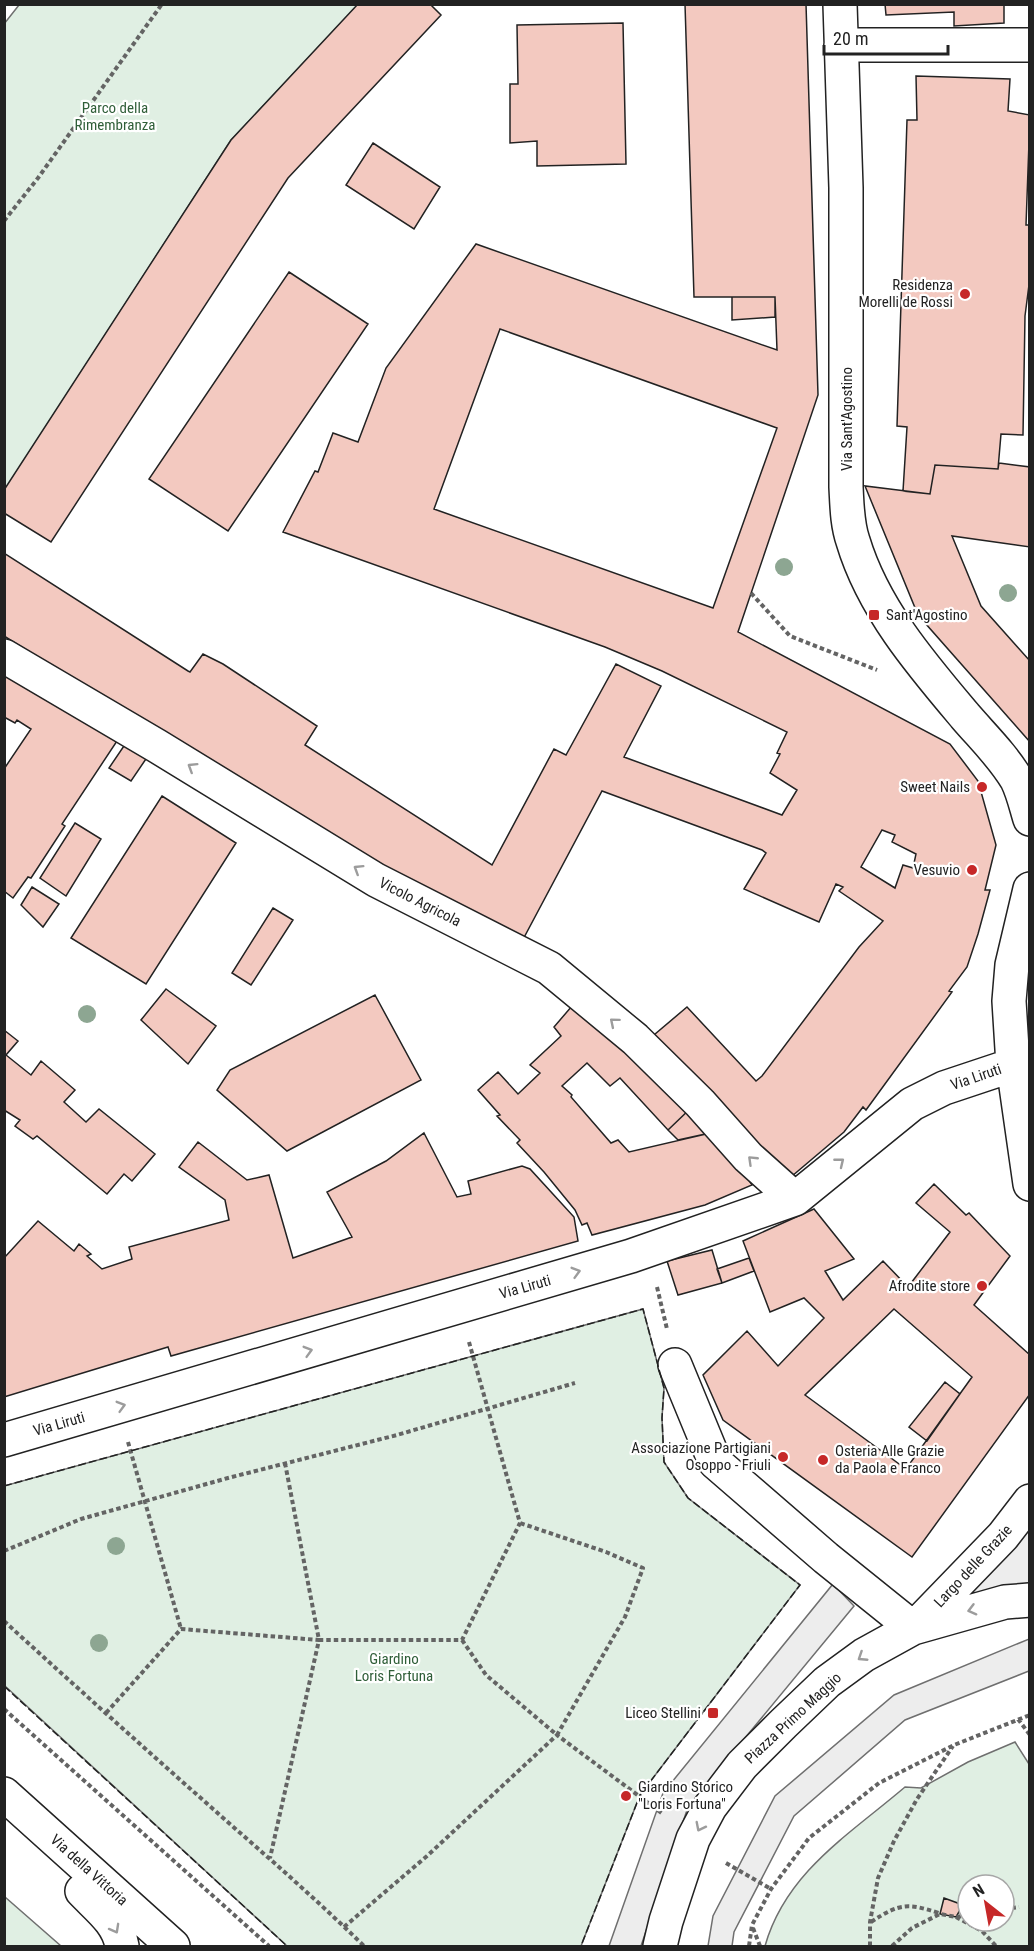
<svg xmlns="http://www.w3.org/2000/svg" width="1034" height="1951" font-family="'Roboto Condensed',sans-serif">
	<rect width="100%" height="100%" fill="#fff"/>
	<!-- green -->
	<path fill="#e0efe3" stroke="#6f6f6f" stroke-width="1.5" fill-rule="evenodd" d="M19,5H358L231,140L5,490L4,24Z
		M643,1309L664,1388L662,1418L664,1462L688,1498L800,1585L640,1795L581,1946H287L5,1686L4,1486Z
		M1015,1742L1029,1764V1946H765C786,1872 850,1834 905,1787L921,1788L968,1762ZM968,1885H1004V1921H968Z
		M5,1897L61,1946H5Z"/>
	<!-- parking -->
	<path fill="#ededed" stroke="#6f6f6f" stroke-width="1.5" d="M1029,1527V1583L971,1594Z
		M833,1584L854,1606L688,1807L641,1946H609L663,1793Z
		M1029,1639V1671L905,1720L794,1816L734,1932L732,1946H708L713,1916L775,1796L894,1695Z"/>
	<!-- building -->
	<path fill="#f3c9c0" stroke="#222" stroke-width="1.5" fill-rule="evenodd" d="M358,4H433L432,6L441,15L288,178L51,542L4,513V490L231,140Z
		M685,4H806L818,395L738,632L950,744L978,781L996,845L985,890H990L978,934L967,967L949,991L952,992L866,1110L863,1107L844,1132L785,1182L648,1040L687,1007L756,1081L762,1076L859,947L883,921L839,891L843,887L836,884L819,922L744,889L766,853L762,850L602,791L520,945L362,862L4,636V553L188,671L190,672L203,654L223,664L317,726L305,745L492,865L554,749L566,755L616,664L661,686L624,757L782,815L797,790L770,773L780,754L777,753L787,732L662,671L605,647L283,532L315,471L318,472L333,433L358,442L386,368L476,244L777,350L775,297H694ZM500,329L777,428L713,608L434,509ZM882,830L895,835L892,842L916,854L913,868L903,865L895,888L861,867Z
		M885,4H1004V23L954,26V12L886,15Z
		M623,23L626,164L537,166V141L510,143V84H518L517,25Z
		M916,76L1010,79L1008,111L1030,115L1026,225H1030V277L1025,316L1023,435L1001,434L998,469L935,465L930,494L903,491L907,427L897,426L907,120H917Z
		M373,143L440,187L414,229L346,185Z
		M289,272L368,324L228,531L149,479Z
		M732,297H775V317L732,320Z
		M999,463L1030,467V547L952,536L981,606L1030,661V742L918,615L865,486L930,494L935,465L998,469Z
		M4,673L119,738L62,824L65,826L31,878L28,877L13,898L4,891V769L31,729L17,720L15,723L4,717Z
		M128,740L150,753L131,781L109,768Z
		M162,796L236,843L146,984L71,938Z
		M75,823L101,839L66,896L40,878Z
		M32,887L59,904L43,927L21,905Z
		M273,908L293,920L251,985L232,973Z
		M166,989L216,1026L188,1064L141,1020Z
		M375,995L421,1080L287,1151L217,1090L230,1070Z
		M578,999L693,1106L668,1130L620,1078L610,1086L587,1063L562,1086L572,1095L571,1097L611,1143L618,1140L629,1152L719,1131L752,1185L705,1205L592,1235L587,1223L582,1225L575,1210L544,1172L517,1143L520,1140L497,1116L500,1115L478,1090L498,1072L518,1094L540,1073L530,1065L561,1036L554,1027Z
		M4,1030L18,1041L6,1055L31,1075L41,1061L75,1090L64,1102L86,1122L99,1109L155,1154L132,1181L124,1174L107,1194L37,1136L33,1139L15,1126L20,1120L4,1110Z
		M693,1106L719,1131L678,1140L668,1130Z
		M424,1133L457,1197L471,1194L468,1181L522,1166L530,1169L574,1217L578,1241L171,1356L168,1347L4,1397V1258L38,1221L74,1251L79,1244L91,1254L87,1256L102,1269L132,1259L129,1247L229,1220L225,1200L179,1167L198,1142L247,1180L269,1175L293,1258L352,1237L327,1192L386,1161Z
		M934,1184L966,1215L969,1213L1010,1256L974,1305L1030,1355V1394L912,1557L723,1420L703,1375L747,1331L778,1366L824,1318L804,1298L770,1312L743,1241L814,1209L854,1259L825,1271L843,1300L883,1261L908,1287L950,1232L916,1203ZM894,1309L972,1377L906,1469L805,1395Z
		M712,1250L722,1283L678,1295L667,1261Z
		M749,1258L754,1271L722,1283L717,1269Z
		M945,1382L960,1394L927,1441L909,1427Z
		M944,1898L963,1905L956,1917L940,1914Z"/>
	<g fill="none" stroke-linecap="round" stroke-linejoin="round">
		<!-- minor casing -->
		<g stroke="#222" stroke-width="36">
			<path id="minor" d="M840,4L846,188V487C847,505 847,524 853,541C873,608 921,664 965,716C983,737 1003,756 1017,780C1023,792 1026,806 1030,819
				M841,45H1030
				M4,656L157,746L376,880L549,968L635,1039L700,1103L748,1157L795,1199
				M1030,889L1012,965L1009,1001L1013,1065L1030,1184
				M675,1365L715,1462L826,1558L913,1628
				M4,1440L631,1256L795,1199L912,1104L944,1088L1013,1065
				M918,1624L1003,1536L1030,1501
				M4,1794L173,1946
				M82,1891C98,1908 118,1922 122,1946
				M660,1946L666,1921L693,1839L710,1807L742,1765L783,1724L827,1682L864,1655L913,1628L1005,1602L1030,1600"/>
		</g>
		<!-- path -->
		<path stroke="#646464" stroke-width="4" stroke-dasharray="4.5 3" stroke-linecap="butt" d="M4,221L38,178L162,4
			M751,593L790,636L877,670
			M657,1287L667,1329
			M128,1442L181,1629
			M285,1463L319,1640H462L520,1523L469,1342
			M4,1551L81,1519L228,1478L397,1435L575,1383
			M4,1621C76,1687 149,1752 222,1817C270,1859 318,1901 364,1946
			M462,1640L486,1675L557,1735L625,1617L643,1568L606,1552L520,1523
			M4,1709L269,1946
			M106,1713L181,1629L319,1640L270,1858
			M1018,1719L1030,1735
			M726,1863L771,1889
			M1004,1909L1019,1907
			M956,1917L982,1931L996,1946
			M871,1922C900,1903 907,1903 939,1913
			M344,1927L427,1856L557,1735L663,1814
			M753,1928L760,1946
			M749,1946L752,1925L771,1889L809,1838L879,1783L954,1745L1030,1715
			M870,1946V1922L878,1878L894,1841L917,1799L953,1746
			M892,1946L912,1928L940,1914L956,1917L968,1915"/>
		<!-- minor -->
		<use href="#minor" stroke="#fff" stroke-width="33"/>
		<!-- fence -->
		<path stroke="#222" stroke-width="1.5" stroke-dasharray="8 3" stroke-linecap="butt" d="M4,1486L643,1309L664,1388L662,1418L664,1462L688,1498L800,1585L640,1795L581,1946
			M4,1686L287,1946"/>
	</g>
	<!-- trees -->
	<g fill="#8da692">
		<circle cx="784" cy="567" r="9"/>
		<circle cx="1008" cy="593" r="9"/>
		<circle cx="87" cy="1014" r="9"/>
		<circle cx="116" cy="1546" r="9"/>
		<circle cx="99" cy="1643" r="9"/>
	</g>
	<!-- one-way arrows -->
	<defs><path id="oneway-chevron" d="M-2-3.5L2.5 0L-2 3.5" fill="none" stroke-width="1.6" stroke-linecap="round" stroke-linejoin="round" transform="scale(1.5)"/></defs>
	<g stroke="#9c9c9c">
		<use href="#oneway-chevron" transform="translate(192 767) rotate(-148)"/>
		<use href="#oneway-chevron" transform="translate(358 869) rotate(-148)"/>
		<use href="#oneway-chevron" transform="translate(614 1022) rotate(-140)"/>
		<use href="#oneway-chevron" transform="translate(752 1160) rotate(-136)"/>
		<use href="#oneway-chevron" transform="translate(840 1162) rotate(-39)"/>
		<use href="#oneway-chevron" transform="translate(576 1272) rotate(-16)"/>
		<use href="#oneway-chevron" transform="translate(308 1351) rotate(-16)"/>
		<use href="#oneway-chevron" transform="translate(121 1406) rotate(-16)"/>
		<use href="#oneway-chevron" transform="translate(972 1610) rotate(165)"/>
		<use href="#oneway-chevron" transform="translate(862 1657) rotate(147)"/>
		<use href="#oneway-chevron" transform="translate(700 1827) rotate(117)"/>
		<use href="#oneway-chevron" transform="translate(115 1929) rotate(61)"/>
	</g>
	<!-- markers -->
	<g fill="#c62828" stroke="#fff" stroke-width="2">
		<circle cx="965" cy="294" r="6"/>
		<rect x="868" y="609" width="12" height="12" rx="3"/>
		<circle cx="982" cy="787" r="6"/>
		<circle cx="972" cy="870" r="6"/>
		<circle cx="982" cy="1286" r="6"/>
		<circle cx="783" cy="1457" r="6"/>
		<circle cx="823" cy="1460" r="6"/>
		<rect x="707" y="1707" width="12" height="12" rx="3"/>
		<circle cx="626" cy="1796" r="6"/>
	</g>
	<g text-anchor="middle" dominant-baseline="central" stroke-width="4.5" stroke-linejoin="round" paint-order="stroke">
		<!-- park labels -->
		<g font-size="15" fill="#2f5e38" stroke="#fff">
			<text x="115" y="108">Parco della<tspan x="115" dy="17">Rimembranza</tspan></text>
			<text x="394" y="1659">Giardino<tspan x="394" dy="17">Loris Fortuna</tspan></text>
		</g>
		<!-- poi labels -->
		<g font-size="15" fill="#222" stroke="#fff" text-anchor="end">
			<text x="953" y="285">Residenza<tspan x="953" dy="17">Morelli de Rossi</tspan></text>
			<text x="886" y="615" text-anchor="start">Sant'Agostino</text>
			<text x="970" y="787">Sweet Nails</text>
			<text x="960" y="870">Vesuvio</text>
			<text x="970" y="1286">Afrodite store</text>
			<text x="771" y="1448">Associazione Partigiani<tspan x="771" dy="17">Osoppo - Friuli</tspan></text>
			<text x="835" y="1451" text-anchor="start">Osteria Alle Grazie<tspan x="835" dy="17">da Paola e Franco</tspan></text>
			<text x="701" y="1713">Liceo Stellini</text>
			<text x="638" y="1787" text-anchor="start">Giardino Storico<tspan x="638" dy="17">"Loris Fortuna"</tspan></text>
		</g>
		<!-- street labels -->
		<g font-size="15" fill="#222" stroke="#fff">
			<text transform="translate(847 419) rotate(-90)">Via Sant'Agostino</text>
			<text transform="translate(420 902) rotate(27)">Vicolo Agricola</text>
			<text transform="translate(976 1077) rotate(-19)">Via Liruti</text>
			<text transform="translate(525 1287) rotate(-16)">Via Liruti</text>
			<text transform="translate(59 1424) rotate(-16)">Via Liruti</text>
			<text transform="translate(973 1566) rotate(-47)">Largo delle Grazie</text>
			<text transform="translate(793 1718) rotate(-43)">Piazza Primo Maggio</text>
			<text transform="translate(89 1870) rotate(42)">Via della Vittoria</text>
		</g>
	</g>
	<!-- border -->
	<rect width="1034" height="1951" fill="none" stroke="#222222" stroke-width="12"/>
	<!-- north arrow -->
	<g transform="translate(986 1903) rotate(329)"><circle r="28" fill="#ffffff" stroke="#a7a7a7" stroke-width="1.5"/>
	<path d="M0-4.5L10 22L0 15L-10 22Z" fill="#c62828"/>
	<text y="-9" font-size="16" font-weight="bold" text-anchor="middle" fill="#222222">N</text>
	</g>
	<!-- scale -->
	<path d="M824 45v9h124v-9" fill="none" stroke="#222222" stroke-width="3"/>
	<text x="833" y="45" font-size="18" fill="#222222" stroke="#ffffff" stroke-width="4.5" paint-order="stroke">20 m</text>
</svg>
